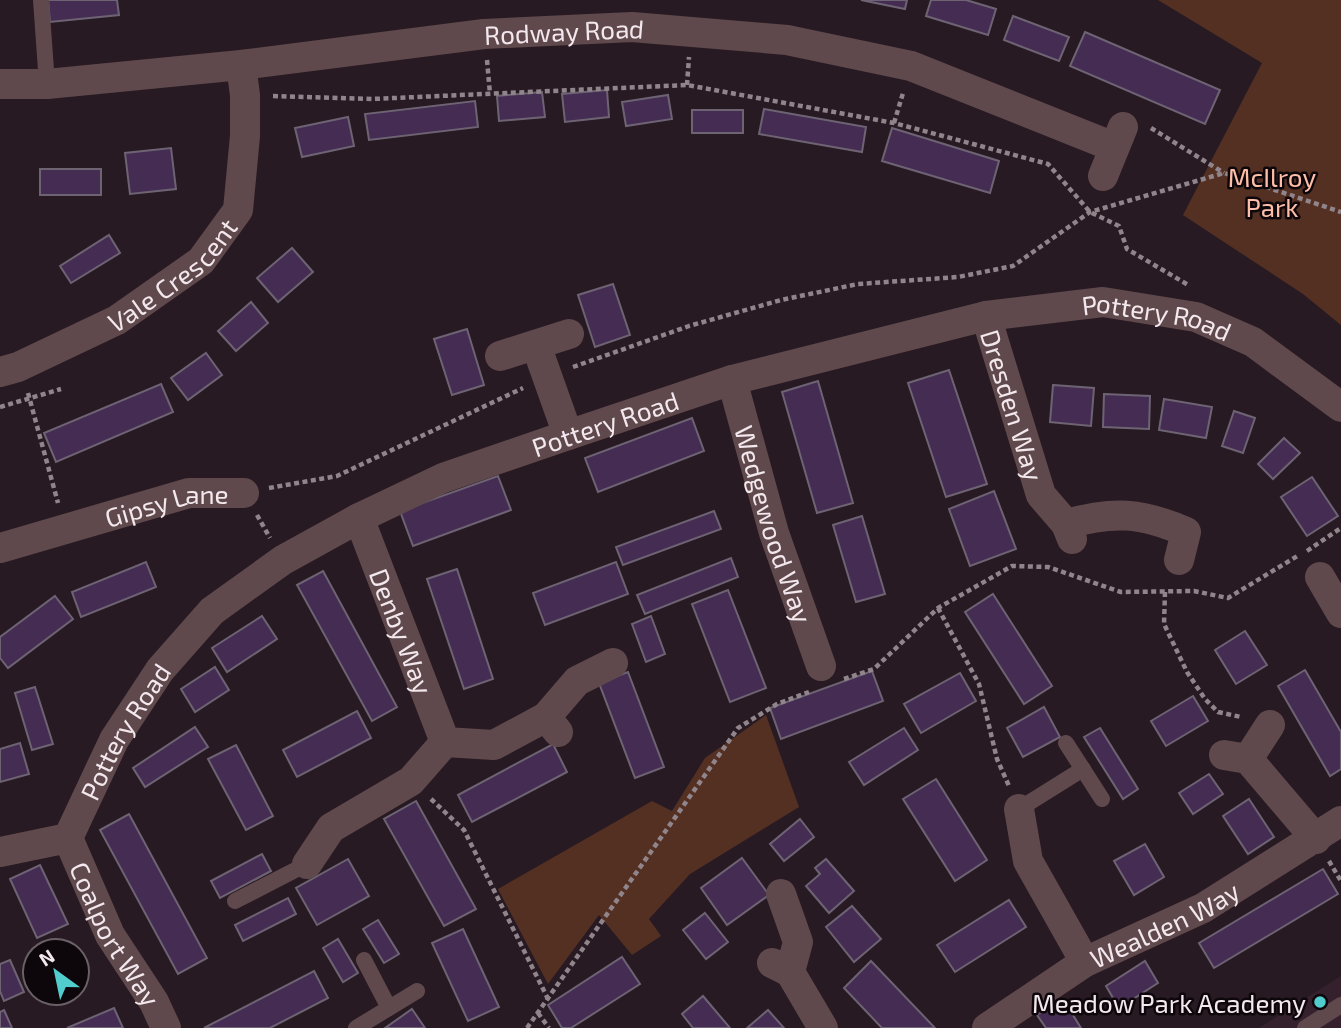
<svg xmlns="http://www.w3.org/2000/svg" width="1341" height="1028" font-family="'Exo 2',sans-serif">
<rect width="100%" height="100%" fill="#281a23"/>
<polygon fill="#35212e" points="1341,976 1341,1028 1259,1028"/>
<g fill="#543023">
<polygon points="1158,0 1341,0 1341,325 1303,294 1183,215 1262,63"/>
<polygon points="766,715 799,807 690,874 649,919 661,936 632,955 599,915 548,984 498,889 652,801 672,811 705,758"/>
</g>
<g fill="#452c53" stroke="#6d6373" stroke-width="2">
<polygon points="48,0 117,0 119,15 50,22"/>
<polygon points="861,0 907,0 905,9"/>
<polygon points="931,0 966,0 996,9 988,35 926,16"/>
<polygon points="1013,16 1069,37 1059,61 1004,40"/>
<polygon points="1085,32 1220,90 1205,124 1070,66"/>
<polygon points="607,90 609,117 565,122 562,94"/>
<polygon points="542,92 545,117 499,121 497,96"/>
<polygon points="668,95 672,119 626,126 622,102"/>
<polygon points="475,101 478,127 369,140 365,114"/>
<polygon points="764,109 866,127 862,152 759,134"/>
<rect x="692" y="110" width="51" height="23"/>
<polygon points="348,117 354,146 302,157 295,128"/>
<polygon points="892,128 999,161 990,193 882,161"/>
<polygon points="171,148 176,189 130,194 125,153"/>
<rect x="40" y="169" width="61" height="26"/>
<polygon points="109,235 120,253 71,283 60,266"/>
<polygon points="292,248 313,272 278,302 257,278"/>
<polygon points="613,284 630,335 595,347 578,295"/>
<polygon points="251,302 268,323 236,351 218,331"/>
<polygon points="467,329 484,385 452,395 434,339"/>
<polygon points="206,353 222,375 188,400 171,378"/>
<polygon points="949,370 987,484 946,497 908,383"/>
<polygon points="818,381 853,503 817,513 782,392"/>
<polygon points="161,384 173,412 56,462 44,433"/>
<polygon points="1053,385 1094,388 1091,426 1050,422"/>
<polygon points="1104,394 1150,396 1149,429 1103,427"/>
<polygon points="1164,399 1212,407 1206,438 1159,430"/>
<polygon points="1234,411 1255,418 1243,453 1222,446"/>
<polygon points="692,418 704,451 598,492 585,458"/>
<polygon points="1284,438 1300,453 1273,479 1258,464"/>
<polygon points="498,476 511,510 413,546 400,511"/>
<polygon points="1312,477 1338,516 1307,536 1281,497"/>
<polygon points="994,491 1016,549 970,566 949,509"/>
<polygon points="714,511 721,529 623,565 616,547"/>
<polygon points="862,516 885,594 856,602 833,525"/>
<polygon points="731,558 738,577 645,614 637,595"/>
<polygon points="146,562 156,587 81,617 72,592"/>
<polygon points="616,562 628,594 545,625 533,593"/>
<polygon points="457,569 493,679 464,689 427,579"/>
<polygon points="323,571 397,707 372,721 297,585"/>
<polygon points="728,590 766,688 730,702 692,604"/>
<polygon points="993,594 1052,686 1024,704 965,612"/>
<polygon points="55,596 73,619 8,668 0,658 0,637"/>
<polygon points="262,616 277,639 227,672 212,648"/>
<polygon points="651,616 665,654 646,662 632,624"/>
<polygon points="1245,631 1267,665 1236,684 1215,650"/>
<polygon points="215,667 229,690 195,712 181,689"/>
<polygon points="1305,670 1341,732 1341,769 1330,776 1278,686"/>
<polygon points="872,671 883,701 781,739 770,708"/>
<polygon points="628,672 664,767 635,778 599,683"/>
<polygon points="960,673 976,701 921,733 904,704"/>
<polygon points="35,687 53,744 32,750 15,693"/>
<polygon points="1193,696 1208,721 1166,746 1151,721"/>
<polygon points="1044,707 1060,737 1023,757 1007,728"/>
<polygon points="357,711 371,738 297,777 283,750"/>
<polygon points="195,727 208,747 145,787 133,768"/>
<polygon points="904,728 918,750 864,785 849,762"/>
<polygon points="1100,728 1138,789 1123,799 1084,737"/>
<polygon points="20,743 29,774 0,782 0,749"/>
<polygon points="553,744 567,772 472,822 458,795"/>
<polygon points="236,745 273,816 246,830 208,759"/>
<polygon points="1209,774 1223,794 1193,814 1179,793"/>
<polygon points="936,779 987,860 955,881 903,799"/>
<polygon points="1249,799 1274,837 1248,854 1223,816"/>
<polygon points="416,801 476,909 444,926 384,819"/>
<polygon points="129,814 207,958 178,974 100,830"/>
<polygon points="800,819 814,837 784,861 770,844"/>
<polygon points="1145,844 1164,877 1134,895 1114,861"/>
<polygon points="262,854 271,871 220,898 211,881"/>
<polygon points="742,858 769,895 727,925 701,888"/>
<polygon points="348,859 369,896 317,925 296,888"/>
<polygon points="826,859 854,891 829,913 806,886 820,874 815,868"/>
<polygon points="40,865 68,924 37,938 10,879"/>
<polygon points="1323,869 1338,894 1214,968 1199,943"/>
<polygon points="288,898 296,914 243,941 235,925"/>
<polygon points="1009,900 1026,927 955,972 937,945"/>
<polygon points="852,906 881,939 854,962 826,927"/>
<polygon points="705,913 728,942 706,959 683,930"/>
<polygon points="378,920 399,954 384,963 363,929"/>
<polygon points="463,929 499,1007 468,1021 432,943"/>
<polygon points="338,939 358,973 343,982 323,948"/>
<polygon points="622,957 640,984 571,1028 562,1028 548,1005"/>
<polygon points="10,960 24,992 4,1001 0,991 0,964"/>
<polygon points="871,961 935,1028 882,1028 844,988"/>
<polygon points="1145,961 1158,983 1119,1008 1106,986"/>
<polygon points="314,971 328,998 270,1028 204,1028"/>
<polygon points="703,996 730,1028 693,1028 682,1014"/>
<polygon points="1063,999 1081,1028 1046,1028 1037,1015"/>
<polygon points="114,1008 123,1028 67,1028"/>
<polygon points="412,1009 425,1028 385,1028"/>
<polygon points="4,1010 12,1028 0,1028 0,1012"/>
<polygon points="768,1010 784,1028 747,1028"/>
</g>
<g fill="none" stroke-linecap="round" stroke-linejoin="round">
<g stroke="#91858c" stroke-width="4.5" stroke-dasharray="5 3.5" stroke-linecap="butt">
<polyline points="487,60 490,94"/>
<polyline points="687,85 689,57"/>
<polyline points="273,96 372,99 687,85 894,123 1048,164 1090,212 1119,226 1127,249 1190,286"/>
<polyline points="894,123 903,93"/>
<polyline points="1151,128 1224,173"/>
<polyline points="573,367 689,326 781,300 858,284 958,277 1013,266 1090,212 1224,173 1341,212"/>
<polyline points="28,393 58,503"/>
<polyline points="0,407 61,389"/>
<polyline points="269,488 337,476 523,388"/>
<polyline points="257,515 270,538"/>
<polyline points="1307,551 1341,528"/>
<polyline points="1165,592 1164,624 1187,672 1205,699 1218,712 1241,717"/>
<polyline points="938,608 979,684 997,759 1009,786"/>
<polyline points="844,679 874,669 938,608 1012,566 1048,567 1121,592 1194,591 1228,598 1299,555"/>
<polyline points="431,799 464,830 548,999"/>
<polyline points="1329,861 1341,881"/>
<polyline points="538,1013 549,1028"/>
<polyline points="527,1028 738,728 777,704 809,692"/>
</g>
<g stroke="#60494c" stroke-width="16">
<polyline points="41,0 47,84"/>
<polyline points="1066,743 1102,799"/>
<polyline points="1019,809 1083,769"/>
<polyline points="235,901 307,864"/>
<polyline points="364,960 389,1008"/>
<polyline points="356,1028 417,991"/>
<polyline points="1305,1028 1341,1005"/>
</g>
<g stroke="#60494c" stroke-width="30">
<path id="s1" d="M0,84H47L241,65L484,34L632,27L787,40L911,66L1114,147"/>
<polyline points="1103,176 1123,127"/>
<path id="s2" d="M986,316L1041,495L1066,524L1072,539"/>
<polyline points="536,345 568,435"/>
<polyline points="500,356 569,334"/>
<path id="s3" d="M0,372L18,367L117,320L201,261L238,210L245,136V95L241,65"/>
<path id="s4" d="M732,380L774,533L821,666"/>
<path id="s5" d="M359,518L445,742L494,745L546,717"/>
<path d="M1066,524C1113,511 1141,512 1186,532L1179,560"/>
<path id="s6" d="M0,548L189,493H244"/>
<polyline points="1320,577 1341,613"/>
<polyline points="558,732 546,717 577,681 613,663"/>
<polyline points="1224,755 1248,759 1270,725"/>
<polyline points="1248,759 1316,839"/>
<polyline points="1019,809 1028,861 1085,962"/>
<path id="s7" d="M68,838L114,740L160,670L212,611L283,560L359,518L443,478L568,435L732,380L986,316L1103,302L1196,317L1253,342L1341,407"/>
<path id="s8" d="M68,838L110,935L154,1002L166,1028"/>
<polyline points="0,852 68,838"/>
<polyline points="307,864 331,828 411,781 445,742"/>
<polyline points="772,963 790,972 798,942 781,894"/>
<polyline points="790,972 823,1028"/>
<path id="s9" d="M987,1028L1085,962L1203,908L1341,821"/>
</g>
</g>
<circle fill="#52cdcd" stroke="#0d070b" stroke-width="2.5" cx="1320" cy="1002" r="7"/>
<g text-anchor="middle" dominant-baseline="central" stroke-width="5" stroke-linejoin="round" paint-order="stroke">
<g font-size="26" fill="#f2e8ee" stroke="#0d070b">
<text stroke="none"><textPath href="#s1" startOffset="567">Rodway Road</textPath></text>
<text stroke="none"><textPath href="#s3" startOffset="200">Vale Crescent</textPath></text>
<text stroke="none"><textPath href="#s7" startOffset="1278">Pottery Road</textPath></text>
<text stroke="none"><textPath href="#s2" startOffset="93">Dresden Way</textPath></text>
<text stroke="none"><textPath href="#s7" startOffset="709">Pottery Road</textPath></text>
<text stroke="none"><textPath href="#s6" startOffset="173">Gipsy Lane</textPath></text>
<text stroke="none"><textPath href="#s4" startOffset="150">Wedgewood Way</textPath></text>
<text stroke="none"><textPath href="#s5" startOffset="121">Denby Way</textPath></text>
<text stroke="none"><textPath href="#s7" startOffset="121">Pottery Road</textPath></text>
<text stroke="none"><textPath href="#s9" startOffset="206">Wealden Way</textPath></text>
<text stroke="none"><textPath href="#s8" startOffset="107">Coalport Way</textPath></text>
</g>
<g font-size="26" fill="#ffbea7" stroke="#0d070b">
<text x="1272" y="176">McIlroy<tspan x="1272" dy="30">Park</tspan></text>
</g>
<g font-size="26" fill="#f2e8ee" stroke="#0d070b" text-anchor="end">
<text x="1306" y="1002">Meadow Park Academy</text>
</g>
</g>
<g transform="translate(56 972) rotate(327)"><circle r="33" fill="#0d070b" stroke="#696166" stroke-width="2"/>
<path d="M0-5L12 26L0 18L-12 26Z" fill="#52cdcd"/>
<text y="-10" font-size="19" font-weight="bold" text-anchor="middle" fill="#f2e8ee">N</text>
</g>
</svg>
